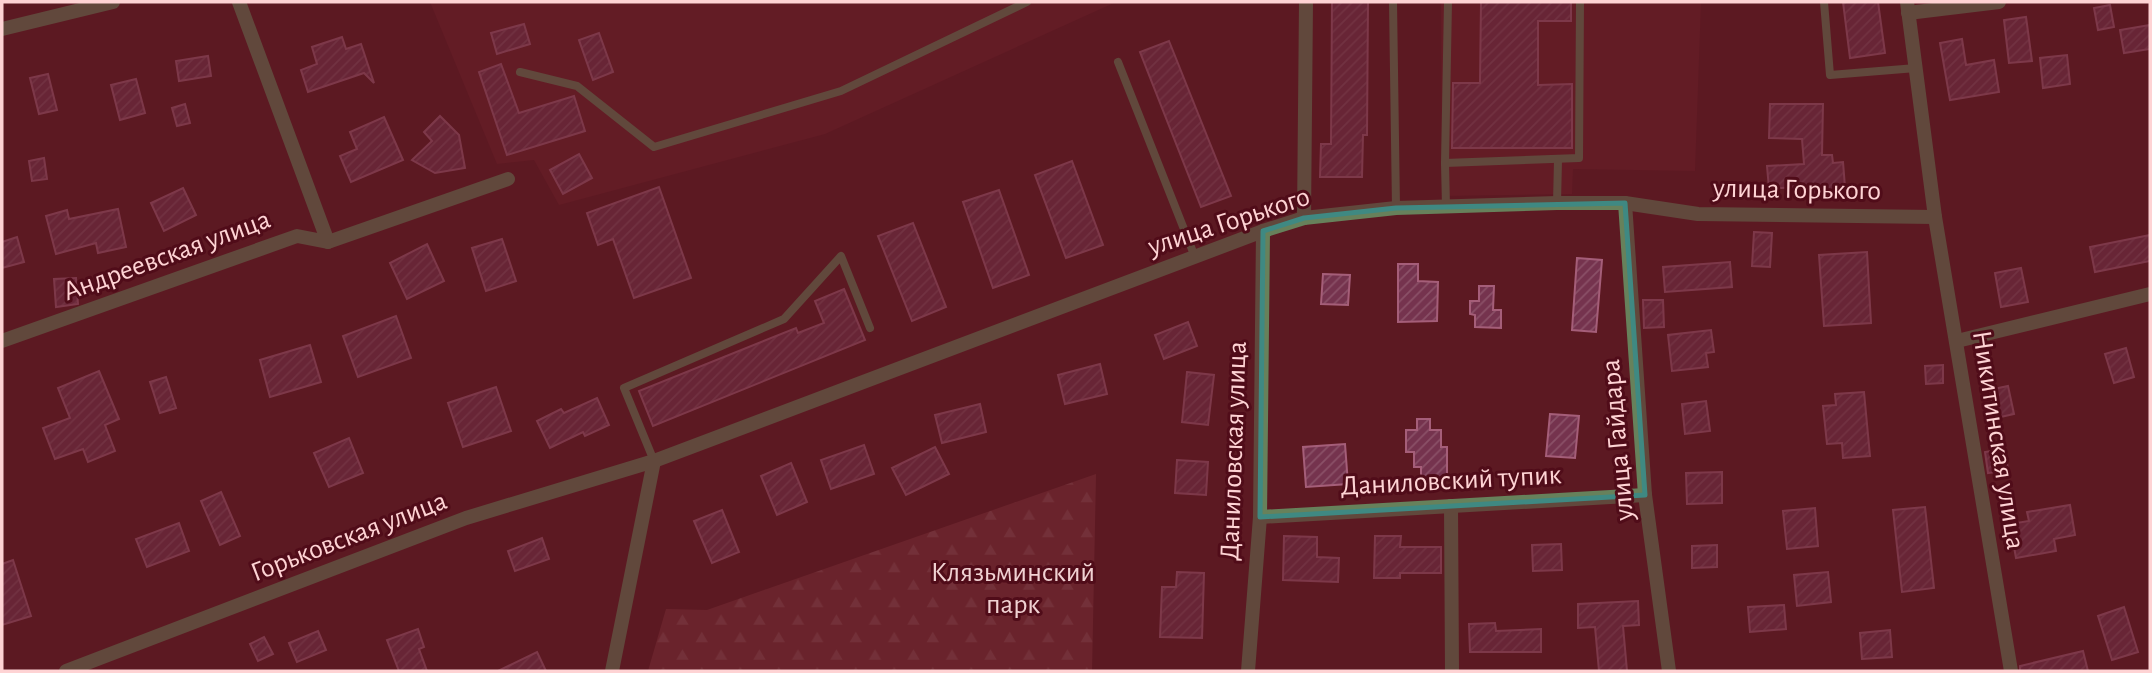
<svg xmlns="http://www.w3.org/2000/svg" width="2152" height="673" font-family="'Alegreya Sans',sans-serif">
<defs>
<pattern id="forest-firs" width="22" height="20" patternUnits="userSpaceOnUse" patternTransform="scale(1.75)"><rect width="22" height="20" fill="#7b3038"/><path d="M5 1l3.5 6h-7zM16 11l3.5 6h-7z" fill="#8f4d54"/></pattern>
<pattern id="building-hatch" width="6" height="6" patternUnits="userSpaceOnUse" patternTransform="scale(1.75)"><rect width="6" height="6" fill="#75334e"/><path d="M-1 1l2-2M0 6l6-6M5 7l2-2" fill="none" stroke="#8a5067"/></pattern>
</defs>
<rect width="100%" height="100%" fill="#5c1922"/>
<g fill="#6a1f29">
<polygon points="430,2 1116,2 825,134 559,205 534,160 497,164"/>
<polygon points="1441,2 1701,2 1695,171 1573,169 1572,194 1442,196"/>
</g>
<polygon fill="url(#forest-firs)" points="1096,474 1092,671 648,671 666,609 707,610"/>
<g fill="url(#building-hatch)" stroke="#a55e79" stroke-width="2">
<polygon points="1332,2 1368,2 1367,135 1363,135 1362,177 1320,177 1321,144 1331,144"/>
<polygon points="1481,2 1571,2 1571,21 1538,21 1538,85 1572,84 1572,148 1452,148 1453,83 1480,83"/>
<polygon points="1843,2 1878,2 1885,53 1850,58"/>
<polygon points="2110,5 2114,27 2098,30 2094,8"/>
<polygon points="2026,17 2032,61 2009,63 2004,20"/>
<polygon points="524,24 530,44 497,54 491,33"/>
<polygon points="2150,25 2150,49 2124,53 2120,30"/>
<polygon points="599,33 613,72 593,80 579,40"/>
<polygon points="342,37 346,49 361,44 374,83 364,73 308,92 301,70 317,64 312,47"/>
<polygon points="1962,39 1966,65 1994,60 1999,92 1950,100 1940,43"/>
<polygon points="1169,41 1231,196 1201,207 1140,52"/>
<polygon points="2067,55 2070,84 2043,88 2040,58"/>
<polygon points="208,56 211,76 179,81 176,61"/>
<polygon points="501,64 519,113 574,96 585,131 507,155 479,72"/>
<polygon points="48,74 57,110 39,114 30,78"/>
<polygon points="136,79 145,113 120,120 111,85"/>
<polygon points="185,104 190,123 177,126 172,108"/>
<polygon points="1770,104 1823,104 1822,155 1832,155 1833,163 1843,162 1845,187 1833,188 1834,196 1809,198 1808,186 1769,189 1767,166 1804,164 1802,139 1769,138"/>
<polygon points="440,116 459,135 465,168 435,173 412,160 432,141 424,132"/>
<polygon points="384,117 403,160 351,182 340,156 357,149 350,132"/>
<polygon points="579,154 592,178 563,194 550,170"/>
<polygon points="44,158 47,179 32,181 29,161"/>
<polygon points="1072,161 1103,245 1066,258 1035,175"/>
<polygon points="659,187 691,278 634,298 613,239 598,245 587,213"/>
<polygon points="183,188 196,215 164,231 151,203"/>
<polygon points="999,190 1029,275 993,288 963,202"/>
<polygon points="118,209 126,247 98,253 96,243 56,254 46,216 67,210 69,219"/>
<polygon points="913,223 946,307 912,321 878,236"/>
<polygon points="1754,232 1772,233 1770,267 1752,266"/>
<polygon points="2150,235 2150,261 2095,272 2090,247"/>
<polygon points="17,237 24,262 2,268 2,242"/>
<polygon points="502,239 516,281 486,291 472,248"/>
<polygon points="427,244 444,281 407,299 390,263"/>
<polygon points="1867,252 1871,323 1824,326 1819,255"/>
<polygon points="1577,258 1602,260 1596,332 1572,330"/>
<polygon points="1730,262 1732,287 1665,292 1663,267"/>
<polygon points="1398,264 1418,264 1418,281 1438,282 1437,321 1398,322"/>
<polygon points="2021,268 2028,302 2001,307 1995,273"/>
<polygon points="1323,274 1350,275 1348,305 1321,304"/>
<polygon points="76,278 78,304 56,307 54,279"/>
<polygon points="1479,286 1494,286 1493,310 1501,310 1501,328 1475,327 1475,315 1470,314 1470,301 1479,301"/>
<polygon points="844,289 865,340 653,426 639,391 796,328 798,333 824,323 815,301"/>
<polygon points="1643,300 1663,300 1664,327 1644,328"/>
<polygon points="396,316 411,358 358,377 343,336"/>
<polygon points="1188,322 1197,346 1164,359 1155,335"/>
<polygon points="1711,330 1714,352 1706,353 1708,367 1672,371 1668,335"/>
<polygon points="310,345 321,382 270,397 260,360"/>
<polygon points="2126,348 2134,377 2114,383 2105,354"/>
<polygon points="1100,364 1107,394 1065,404 1058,375"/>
<polygon points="1943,365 1943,383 1926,384 1925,366"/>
<polygon points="99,371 119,419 105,425 115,451 88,462 83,449 55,459 43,428 70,418 58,388"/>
<polygon points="1187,372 1214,375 1208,425 1182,422"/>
<polygon points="166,377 176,408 160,413 150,382"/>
<polygon points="2008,386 2014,414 1996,418 1989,390"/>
<polygon points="496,387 511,431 463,447 448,403"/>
<polygon points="1864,392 1870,456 1843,458 1842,443 1827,444 1823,406 1836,405 1835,394"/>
<polygon points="597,398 609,425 585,436 583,432 550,448 537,421 561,409 564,413"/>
<polygon points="1706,401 1710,431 1685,434 1682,404"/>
<polygon points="980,404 986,432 942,443 935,415"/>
<polygon points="1550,414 1579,416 1575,458 1546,456"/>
<polygon points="1417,419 1430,419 1430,430 1441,430 1441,447 1447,447 1447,478 1421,478 1421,467 1414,467 1414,452 1406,452 1406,430 1417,430"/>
<polygon points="349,438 363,473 329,487 314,453"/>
<polygon points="1345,444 1348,484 1306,487 1303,447"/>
<polygon points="864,445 874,474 831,489 821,460"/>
<polygon points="935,447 949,474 906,495 892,468"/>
<polygon points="2005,449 2008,470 1988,473 1985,452"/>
<polygon points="1177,460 1208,462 1206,495 1175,493"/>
<polygon points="791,463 807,502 777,515 761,476"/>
<polygon points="1722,472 1722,503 1687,504 1686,473"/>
<polygon points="221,492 240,536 220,545 201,501"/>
<polygon points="2070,505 2075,535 2054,539 2056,551 2016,558 2010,524 2029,521 2027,512"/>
<polygon points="1925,507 1934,588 1902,592 1893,510"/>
<polygon points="1815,508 1818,546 1787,549 1783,511"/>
<polygon points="722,510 739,552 712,563 694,521"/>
<polygon points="179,523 189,551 147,567 136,539"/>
<polygon points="1284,536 1317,537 1317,557 1339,558 1338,582 1283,580"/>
<polygon points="1375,536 1401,536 1400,547 1441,547 1441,573 1400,573 1400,578 1374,578"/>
<polygon points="542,538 549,559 515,571 508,551"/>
<polygon points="1561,544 1562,570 1533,571 1532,545"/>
<polygon points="1717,545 1717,567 1692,568 1692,546"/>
<polygon points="13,560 31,616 2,625 2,564"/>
<polygon points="1177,572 1204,573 1202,638 1160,637 1162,587 1176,587"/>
<polygon points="1828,572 1831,602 1797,606 1794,575"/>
<polygon points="1638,601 1639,625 1623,626 1627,671 1599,671 1595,627 1578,628 1578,604"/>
<polygon points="1784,605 1786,629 1750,632 1748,607"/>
<polygon points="2124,607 2138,652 2112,660 2098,616"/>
<polygon points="1495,623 1496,631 1541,629 1541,652 1470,652 1469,624"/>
<polygon points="418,629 424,647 419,649 427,671 399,671 387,640"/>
<polygon points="1890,630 1892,657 1862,659 1860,633"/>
<polygon points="318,631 326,650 297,662 289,643"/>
<polygon points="264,637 273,654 258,661 250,644"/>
<polygon points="2083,651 2088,671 2020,671 2020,666"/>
<polygon points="537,652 546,671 498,671"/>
</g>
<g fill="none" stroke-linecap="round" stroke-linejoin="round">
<g stroke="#67815b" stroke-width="8">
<polyline points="1393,2 1396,208"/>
<polyline points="1448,2 1445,163 1579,158 1580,2"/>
<polyline points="1824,2 1830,75 1916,68"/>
<polyline points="1118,62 1195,257"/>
<polyline points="520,72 577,86 654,147 841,91 1027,2"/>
<polyline points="1445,163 1446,207"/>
<polyline points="1557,203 1558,160"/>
<polyline points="654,461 624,388 784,319 841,256 870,328"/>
</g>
<g stroke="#67815b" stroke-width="14">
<polyline points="239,2 328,242"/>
<polyline points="1908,13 1999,2"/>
<polyline points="2,29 113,2"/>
<polyline points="1625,203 1645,495 1669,671"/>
<polyline points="1304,218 1306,2"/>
<polyline points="2,341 297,236 328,242 508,179"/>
<polyline points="1957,341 2150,294"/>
<polyline points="1451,506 1452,671"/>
<polyline points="1260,517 1645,495"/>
<polyline points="66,671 466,518 654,461"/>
<polyline points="1248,671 1260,517 1263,231"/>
</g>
<g stroke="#67815b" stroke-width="14">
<polyline points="1907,2 1935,217 2011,671"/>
<polyline points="612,671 654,461 1263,231 1304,218 1396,208 1557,203 1625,203 1698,214 1935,217"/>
</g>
</g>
<path d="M0 0H2152V673H0ZM1625,203L1645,495L1260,517L1263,231L1304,218L1396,208Z" fill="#5c1922" fill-opacity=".55" fill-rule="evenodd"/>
<path fill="none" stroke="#3f8982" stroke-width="5" stroke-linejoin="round" d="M1625,203L1645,495L1260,517L1263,231L1304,218L1396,208Z"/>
<g text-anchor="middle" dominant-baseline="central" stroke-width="6" stroke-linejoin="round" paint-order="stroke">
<g font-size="28" fill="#fed3d4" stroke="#500c19">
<text transform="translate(1797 190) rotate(1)">улица Горького</text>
<text transform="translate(1229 222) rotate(-18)">улица Горького</text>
<text transform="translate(167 256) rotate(-20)">Андреевская улица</text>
<text transform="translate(1618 440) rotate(-95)">улица Гайдара</text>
<text transform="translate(1998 440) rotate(81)">Никитинская улица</text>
<text transform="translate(1234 451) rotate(-88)">Даниловская улица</text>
<text transform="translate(1451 481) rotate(-3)">Даниловский тупик</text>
<text transform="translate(349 537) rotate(-21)">Горьковская улица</text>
</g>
<g font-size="28" fill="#f0d1d2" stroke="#500c19">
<text x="1013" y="573">Клязьминский<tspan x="1013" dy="32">парк</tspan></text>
</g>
</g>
<rect width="2152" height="673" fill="none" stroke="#fed3d4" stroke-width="7"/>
</svg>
